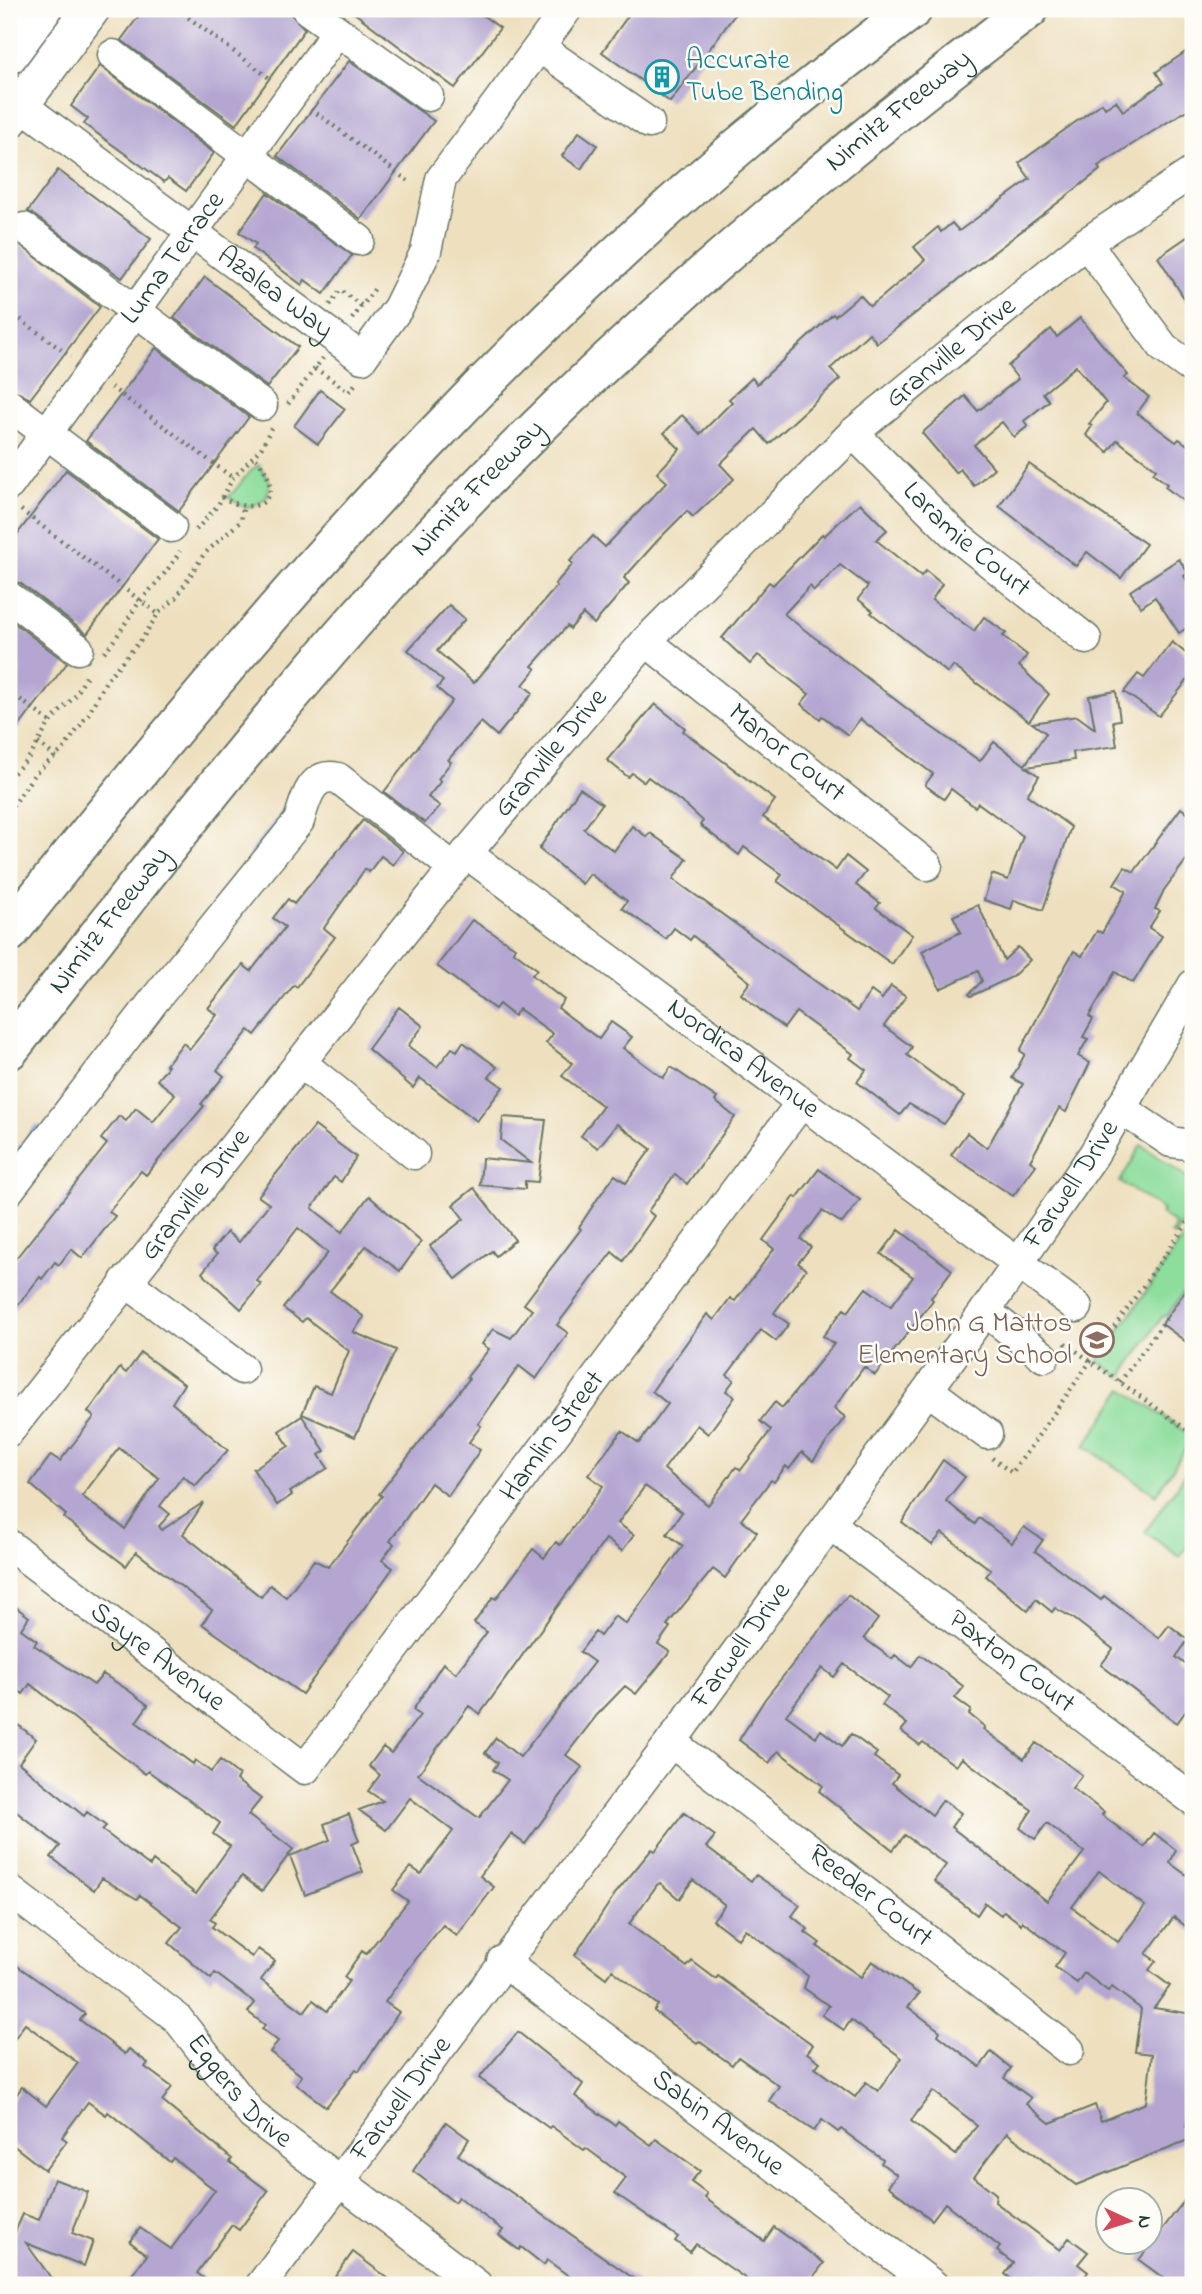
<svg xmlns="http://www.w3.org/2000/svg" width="1202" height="2294" font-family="'Indie Flower',sans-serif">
<rect width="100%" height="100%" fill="#fdfcf7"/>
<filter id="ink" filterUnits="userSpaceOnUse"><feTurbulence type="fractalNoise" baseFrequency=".0143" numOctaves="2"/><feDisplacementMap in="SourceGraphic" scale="14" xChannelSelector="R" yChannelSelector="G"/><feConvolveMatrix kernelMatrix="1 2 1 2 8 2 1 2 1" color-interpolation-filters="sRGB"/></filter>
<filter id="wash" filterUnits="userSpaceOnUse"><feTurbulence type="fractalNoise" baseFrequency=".00686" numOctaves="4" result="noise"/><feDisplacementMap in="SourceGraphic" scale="28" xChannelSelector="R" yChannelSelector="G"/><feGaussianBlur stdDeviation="1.57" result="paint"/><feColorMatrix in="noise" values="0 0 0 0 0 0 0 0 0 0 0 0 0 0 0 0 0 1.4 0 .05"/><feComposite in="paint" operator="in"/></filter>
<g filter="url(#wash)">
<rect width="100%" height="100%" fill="#eee0bf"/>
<g fill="#8ddd9c" stroke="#568d68" stroke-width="2">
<path d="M259,465L270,482L267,497L253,506L244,507L228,497C241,487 243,474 259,465Z"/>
<polygon points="1141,1145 1193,1181 1193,1209 1174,1236 1171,1233 1176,1225 1161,1214 1163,1210 1120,1182"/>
<polygon points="1193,1224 1193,1284 1188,1285 1167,1316 1163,1316 1121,1377 1098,1361"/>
<polygon points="1123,1389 1193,1437 1156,1495 1085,1446"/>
<polygon points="1189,1469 1193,1472 1193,1538 1180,1557 1145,1532"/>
</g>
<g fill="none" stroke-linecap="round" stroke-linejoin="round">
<g stroke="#6e9cd6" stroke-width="7">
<polyline points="254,853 290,807"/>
<polyline points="9,1165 37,1129"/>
</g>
</g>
<g id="blocks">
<g fill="#b4a6d1" fill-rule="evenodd">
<polygon points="144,9 286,9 305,29 236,125 121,40"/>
<polygon points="349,9 474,9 500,28 455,88"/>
<polygon points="633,9 739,9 670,102 602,52"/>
<polygon points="1193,47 1193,106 1098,166 1100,170 877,343 869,333 830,369 840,379 769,444 756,429 720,464 734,479 693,517 687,511 659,539 624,578 629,583 594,624 583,614 570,629 567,626 532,666 536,669 523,685 533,693 497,736 481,722 448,760 451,762 438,779 441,781 428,797 440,806 425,823 384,792 452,701 437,688 443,681 408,650 449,605 465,619 437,651 474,683 557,586 555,584 573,564 570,561 593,536 605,547 667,482 657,473 680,449 664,433 682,415 700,434 732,402 729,399 752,378 757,384 833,314 835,316 860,295 870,306 881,298 925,260 914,247 938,227 941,232 952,223 959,231 1030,179 1019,163 1102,103 1105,108 1116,101 1123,111 1163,83 1156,72"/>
<polygon points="349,61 434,121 361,219 277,156"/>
<polygon points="100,66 214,153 186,191 168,178 164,182 84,124 88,119 71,106"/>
<polygon points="579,132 597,145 581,169 562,156"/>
<polygon points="58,170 151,239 122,278 28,211"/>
<polygon points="267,193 352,255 324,294 305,280 302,285 253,249 256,244 239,232"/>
<polygon points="1193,233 1193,312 1158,257"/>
<polygon points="9,236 100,307 30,399 9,388"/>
<polygon points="205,277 298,347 267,387 174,318"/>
<polygon points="1080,318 1128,375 1124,378 1149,397 1137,413 1176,442 1179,439 1193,449 1193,508 1165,487 1167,484 1153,473 1156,469 1117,440 1108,452 1086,435 1092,426 1089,424 1106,403 1076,366 1043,393 1049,401 1024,421 1028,426 1014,437 1002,422 974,445 994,468 974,486 960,469 956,473 922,433 965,396 978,411 1018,379 1008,366 1051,329 1057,337"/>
<polygon points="156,348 249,417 179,511 86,441"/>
<polygon points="320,390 345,409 318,444 294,426"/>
<polygon points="1029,464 1146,544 1121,578 1087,552 1076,566 999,506"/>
<polygon points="66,470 158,539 87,634 20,583 9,580 9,545"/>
<polygon points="860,503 887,530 876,540 921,576 926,571 942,584 932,600 974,631 984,617 1006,633 1003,636 1027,655 1019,666 1049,694 1029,721 953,666 948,673 871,613 873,611 858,599 868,586 840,565 814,591 810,586 784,614 923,721 980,761 994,742 1025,765 1046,733 1032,723 1077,716 1095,729 1089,696 1116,691 1120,720 1113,721 1117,746 1073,752 1074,760 1026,767 1039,776 1027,795 1071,827 1043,910 1014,900 1011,909 984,900 992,874 1008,880 1023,836 978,803 975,807 951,789 944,799 925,785 933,774 860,719 848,735 822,716 820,719 801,704 809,694 758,655 750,664 722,638 769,582 773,585 822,534 824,536"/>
<polygon points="1179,559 1188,573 1184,576 1193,590 1193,624 1179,633 1155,597 1141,607 1130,591"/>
<polygon points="9,619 67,663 9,740"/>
<polygon points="1172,642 1193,659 1193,673 1159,716 1124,692 1138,674 1144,678"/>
<polygon points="655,704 685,728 683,731 775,800 763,817 836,870 846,856 866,872 856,885 880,903 876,908 912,935 892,964 777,881 782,875 744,847 739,855 700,825 703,821 689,808 648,777 644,782 632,773 628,777 607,760"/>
<polygon points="580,788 602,804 584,829 614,851 632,826 647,837 650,833 687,859 673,879 857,1011 871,991 882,999 891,986 906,996 884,1026 912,1047 907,1055 964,1097 944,1124 909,1104 900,1115 857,1082 866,1070 850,1058 853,1054 796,1012 784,1028 764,1013 741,994 750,982 693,936 690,940 674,928 666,939 622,908 627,901 590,874 582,884 539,849"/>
<polygon points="1181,808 1193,818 1193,851 1164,890 1155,909 1160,911 1149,928 1162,936 1133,983 1115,972 1089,1016 1093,1019 1083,1037 1088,1039 1078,1056 1090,1063 1066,1112 1059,1108 1030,1161 1036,1165 1013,1196 951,1155 967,1133 987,1148 1023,1084 1012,1078 1025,1054 1020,1051 1055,984 1074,951 1082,956 1097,931 1102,933 1126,891 1114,884 1125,867 1134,872"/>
<polygon points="363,820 403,851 393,865 381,856 369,872 365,869 324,928 335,937 297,987 294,985 255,1035 249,1030 217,1070 224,1076 201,1104 204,1106 146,1175 141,1171 109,1212 115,1216 82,1258 71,1249 59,1265 55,1262 42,1279 40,1277 9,1316 9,1267 107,1144 101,1139 119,1116 126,1121 136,1108 153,1122 175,1094 157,1080 168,1066 166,1065 183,1043 190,1049 217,1015 208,1008 243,965 251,971 285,927 273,918 288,899 294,904"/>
<polygon points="978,905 1004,960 1018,947 1030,960 1012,977 971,996 969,994 982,981 978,971 940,989 922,951 961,932 953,916"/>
<path d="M472,920L515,947L513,951L537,969L532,975L564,1000L558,1008L599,1039L611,1022L632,1037L623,1048L663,1078L671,1067L717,1098L715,1101L735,1117L687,1184L675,1174L648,1211L654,1216L623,1261L612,1252L587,1285L557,1325L568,1333L536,1379L519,1366L478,1424L481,1426L469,1442L480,1450L448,1496L431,1483L390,1541L394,1544L382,1560L393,1568L302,1694L202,1624L212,1610L136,1552L126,1566L64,1518L66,1515L30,1484L51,1455L60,1461L94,1417L88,1412L120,1368L126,1373L141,1353L184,1384L172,1403L228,1450L195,1486L183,1476L160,1506L170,1514L159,1526L162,1530L204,1502L183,1534L261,1597L270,1585L286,1597L314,1560L328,1567L382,1496L379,1494L469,1379L467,1377L489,1349L482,1344L493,1329L511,1338L532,1310L524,1304L581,1229L579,1227L596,1201L615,1175L626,1183L651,1149L617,1124L598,1148L581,1136L603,1106L562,1076L572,1063L546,1043L553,1034L519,1009L514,1016L499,1004L495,1009L437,966ZM119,1448L159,1478L125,1529L82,1496Z"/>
<polygon points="399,1007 423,1026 408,1046 437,1067 452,1048 457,1051 463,1042 497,1067 489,1077 503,1087 477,1121 420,1078 413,1088 368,1049"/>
<polygon points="503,1117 546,1120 538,1182 525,1181 525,1189 480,1185 482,1158 531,1163 501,1140"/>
<polygon points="315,1126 356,1157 341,1182 334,1177 312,1208 342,1232 369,1196 421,1242 400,1271 366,1246 330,1291 364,1317 353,1332 396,1350 355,1437 302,1414 314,1386 331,1393 349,1351 306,1318 302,1322 283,1308 328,1253 298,1228 257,1281 261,1284 241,1309 202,1273 217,1254 212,1250 227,1232 239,1242 269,1204 258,1196"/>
<path d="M819,1169L860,1200L842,1223L822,1211L801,1239L811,1247L798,1263L806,1269L774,1313L789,1324L776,1341L761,1330L727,1375L734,1380L726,1391L735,1397L708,1434L697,1425L664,1469L708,1505L736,1467L741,1470L771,1430L760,1421L775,1402L782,1408L834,1344L823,1336L844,1309L848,1312L866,1288L891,1306L913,1277L881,1254L899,1230L952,1270L931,1298L933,1300L875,1375L864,1367L834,1408L845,1417L813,1461L802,1452L789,1469L786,1466L774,1482L771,1480L741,1520L757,1532L739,1558L725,1578L713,1569L667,1625L670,1627L658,1644L670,1652L636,1694L625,1686L597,1715L566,1755L582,1767L525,1844L511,1834L480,1876L494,1887L457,1936L443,1925L416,1959L385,2002L399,2012L359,2071L356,2069L326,2107L296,2084L302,2076L270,2052L278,2041L262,2029L265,2025L248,2012L255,2003L215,1973L211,1979L169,1943L182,1927L140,1895L137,1899L102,1878L94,1890L51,1857L60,1846L9,1806V1718L36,1739L19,1763L84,1816L87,1812L106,1826L102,1830L150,1866L153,1861L196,1894L230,1846L213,1834L220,1823L193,1803L148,1771L145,1774L30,1684L23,1694L9,1683V1602L29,1617L21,1629L37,1641L34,1645L94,1685L103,1674L128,1690L148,1705L136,1722L193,1764L195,1760L211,1772L220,1760L239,1775L236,1780L261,1799L248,1815L293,1849L262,1891L242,1876L210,1919L215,1923L212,1927L252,1957L258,1949L275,1961L261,1980L304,2012L313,2000L327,2011L349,1981L344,1977L362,1951L366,1954L408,1901L393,1890L411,1867L421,1874L453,1831L410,1798L386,1830L359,1810L383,1801L368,1791L380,1775L369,1766L383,1747L391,1753L420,1715L413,1710L443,1663L456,1673L487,1632L474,1623L493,1597L496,1599L533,1549L544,1558L556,1542L560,1545L603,1486L588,1475L622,1431L639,1443L668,1404L652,1391L707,1314L714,1320L730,1298L735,1301L774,1249L763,1240L795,1196L797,1198ZM645,1486L682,1512L667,1534L683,1546L626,1624L615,1616L600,1636L595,1632L580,1652L594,1662L520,1757L496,1738L485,1753L498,1763L493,1770L508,1780L479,1818L418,1774L469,1706L480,1714L606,1539L622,1551L634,1535L618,1523Z"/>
<polygon points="474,1188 515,1240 496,1256 492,1251 456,1279 430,1246 464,1219 453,1205"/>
<polygon points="1193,1280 1193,1347 1162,1324"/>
<polygon points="302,1416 325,1451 319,1455 328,1468 290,1492 292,1495 277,1505 253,1469 289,1446 279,1431"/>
<polygon points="943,1460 965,1477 946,1501 975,1524 979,1518 1012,1543 1024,1527 1043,1540 1035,1551 1101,1600 1104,1596 1159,1638 1169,1625 1188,1640 1176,1657 1193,1670 1193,1701 1177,1723 1101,1665 1113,1649 1073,1618 1055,1608 1052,1612 1036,1599 1028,1611 986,1576 991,1570 942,1533 932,1545 902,1522"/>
<path d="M848,1595L878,1619L864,1638L892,1659L895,1655L911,1667L920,1655L945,1672L964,1687L955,1698L971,1710L969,1714L985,1727L983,1729L1024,1759L1036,1743L1062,1760L1082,1775L1072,1788L1104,1812L1102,1815L1144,1847L1154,1833L1176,1850L1170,1863L1193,1880V1932L1174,1917L1146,1954L1156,1961L1149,1970L1170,1986L1154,2008L1193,2014V2076L1186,2127L1193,2132V2138L1076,2185L1007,2133L974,2177L996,2194L995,2202L1060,2250L1069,2238L1088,2252L1078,2264L1088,2272L1079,2285H1019L1005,2274L1013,2263L997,2251L1000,2247L945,2203L932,2220L888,2186L897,2175L881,2163L883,2160L841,2129L838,2132L822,2120L814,2131L769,2101L779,2086L738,2057L732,2065L699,2041L697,2043L654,2011L658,2005L612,1970L606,1978L575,1955L615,1894L652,1849L655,1851L684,1813L715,1836L706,1847L751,1881L756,1875L800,1905L792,1916L808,1929L805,1932L820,1943L817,1946L861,1977L872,1961L919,1994L908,2007L940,2031L938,2035L980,2067L991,2052L1011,2068L1004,2078L1031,2098L1026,2104L1050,2123L1095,2105L1101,2121L1146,2103L1152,2054L1135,2052L1141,2009L1112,1987L1108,1991L1084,1973L1077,1983L1055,1967L1065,1953L1022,1921L1021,1924L1004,1911L1001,1915L985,1903L977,1915L934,1881L946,1865L905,1835L893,1850L819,1791L823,1786L778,1751L769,1763L739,1740L765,1699ZM844,1664L888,1697L882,1705L907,1724L901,1731L920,1745L923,1742L956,1766L962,1758L1032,1810L1020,1828L1035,1839L1047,1823L1084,1852L1047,1901L951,1827L961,1813L943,1800L932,1815L892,1783L898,1775L874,1757L877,1753L851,1734L842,1746L821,1730L816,1737L786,1715L822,1668L834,1677ZM1099,1871L1145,1906L1118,1942L1072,1907ZM693,1880L725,1905L713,1920L738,1939L745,1929L808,1976L804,1988L829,2006L822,2015L844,2030L851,2020L902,2058L878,2091L866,2082L855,2097L815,2068L820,2062L807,2053L813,2045L718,1976L716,1979L692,1961L687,1967L629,1924L657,1885L660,1883L679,1899ZM933,2091L977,2125L956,2155L911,2121Z"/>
<polygon points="349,1814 359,1841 352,1844 363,1872 305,1895 290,1856 330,1840 324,1824"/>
<polygon points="9,1960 85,2014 80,2020 125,2054 129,2049 148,2063 145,2067 172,2087 162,2101 232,2159 230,2162 268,2191 239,2230 232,2225 197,2273 213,2285 124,2285 147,2255 130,2242 140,2228 171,2249 215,2190 173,2158 170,2162 108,2112 106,2115 88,2102 62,2137 67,2141 45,2170 9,2142 9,2105 22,2087 46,2106 78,2063 25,2024 9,2046"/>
<polygon points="518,2032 583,2084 575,2096 615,2125 618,2121 651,2145 656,2139 700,2171 691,2182 707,2194 705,2198 764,2241 774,2227 824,2263 807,2285 755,2285 696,2244 690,2252 675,2241 678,2237 615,2193 626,2178 586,2148 584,2150 551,2126 549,2128 479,2078"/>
<polygon points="446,2122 469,2139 458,2155 643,2285 581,2285 547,2260 544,2265 521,2247 519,2250 499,2235 503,2230 458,2197 454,2202 413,2171"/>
<polygon points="54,2179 88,2192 72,2233 93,2241 84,2266 26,2243 56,2285 9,2285 9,2246 23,2214 39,2220"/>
<polygon points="1193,2189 1193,2273 1184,2285 1173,2285 1139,2260"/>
<polygon points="353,2252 397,2285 329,2285"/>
</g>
</g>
</g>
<g filter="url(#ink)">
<use href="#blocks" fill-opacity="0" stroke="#677665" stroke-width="2"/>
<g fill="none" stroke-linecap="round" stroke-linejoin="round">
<g stroke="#677665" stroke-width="33">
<g id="minor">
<polyline points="307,9 428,96"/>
<polyline points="539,47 649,123"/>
<polyline points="113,55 359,240"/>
<path id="s1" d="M9,96L362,358L398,308L426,251L441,179L567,9"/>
<polyline points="24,228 262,405"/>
<polyline points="1086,243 1164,348 1193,369"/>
<polyline points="9,405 171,527"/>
<path id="s2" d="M853,433L954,534L1086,639"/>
<path id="s3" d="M9,485L337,32"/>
<polyline points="9,597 78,649"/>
<path id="s4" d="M646,641L927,865"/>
<path id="s5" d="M466,853L1077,1307"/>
<polyline points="300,1062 414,1154"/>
<polyline points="1120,1108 1171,1142 1193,1145"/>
<path d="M9,1190L156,998L299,821C305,800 311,772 338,778L454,868"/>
<polyline points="125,1281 242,1369"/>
<polyline points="985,1311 1044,1357"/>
<polyline points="928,1390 987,1434"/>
<path id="s6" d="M9,1431L454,868L646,641L853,433L1086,243L1193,172"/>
<path id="s7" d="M830,1524L1193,1800"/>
<path id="s8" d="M9,1545L305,1769L801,1103"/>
<path id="s9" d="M671,1742L1069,2050"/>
<path id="s10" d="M9,1890L177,2018L252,2115L477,2285"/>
<path id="s11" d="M502,1961L933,2285"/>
<path id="s12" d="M261,2285L671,1742L985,1311L1094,1154L1193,985"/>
</g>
</g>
<g stroke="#677665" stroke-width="40">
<g id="major">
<polyline points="9,55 43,9"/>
<polyline points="9,120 91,9"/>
</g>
</g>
<g stroke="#677665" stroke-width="42">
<g id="highway">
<path d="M9,933C276,595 562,265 913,9"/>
<path id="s13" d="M9,1050C140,882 269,712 414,555C600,352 811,176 1029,9"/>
</g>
</g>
<g stroke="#677665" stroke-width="4.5" stroke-dasharray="2 5" stroke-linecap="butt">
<polyline points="177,9 272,80"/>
<polyline points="311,109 408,181"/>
<polyline points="330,305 340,290 362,306"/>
<polyline points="9,311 71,357"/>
<polyline points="352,319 376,287"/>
<polyline points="315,368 349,392 357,382"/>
<polyline points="111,387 233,478"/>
<polyline points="288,404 323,358"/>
<path d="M222,497C263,522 288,491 254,457"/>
<polyline points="21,510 158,614"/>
<polyline points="196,530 218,505 233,478 262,447 271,428"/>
<path d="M104,652C121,635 128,615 143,598C157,582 169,570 180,551"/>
<polyline points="9,691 50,722"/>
<polyline points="38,743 56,757"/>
<polyline points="9,778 31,755 50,722 76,695 88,673"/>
<polyline points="9,812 35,773 63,750 89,713 107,679 142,639 158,614 176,598 204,554 241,521 243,508"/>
<polyline points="1065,1343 1193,1434"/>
<polyline points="1120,1382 1166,1319"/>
<polyline points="992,1458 1012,1473 1193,1215"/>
</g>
<use href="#minor" stroke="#fff" stroke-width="30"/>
<use href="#major" stroke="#fff" stroke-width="37"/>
<use href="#highway" stroke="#fff" stroke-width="38"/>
</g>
</g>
<defs>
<g id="building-ring" transform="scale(1.75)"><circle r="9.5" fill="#fdfcf7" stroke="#0f9aa8" stroke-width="1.5"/><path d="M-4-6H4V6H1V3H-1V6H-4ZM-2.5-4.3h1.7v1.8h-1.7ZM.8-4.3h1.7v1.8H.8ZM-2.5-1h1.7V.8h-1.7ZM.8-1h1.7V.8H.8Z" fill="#0f9aa8"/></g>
<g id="school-ring" transform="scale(1.75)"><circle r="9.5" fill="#fdfcf7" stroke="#8d6e63" stroke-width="1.5"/><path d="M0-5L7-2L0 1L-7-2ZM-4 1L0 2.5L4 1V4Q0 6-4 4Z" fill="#8d6e63"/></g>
</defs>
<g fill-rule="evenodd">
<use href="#building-ring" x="662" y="77"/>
<use href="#school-ring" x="1097" y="1340"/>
</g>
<g text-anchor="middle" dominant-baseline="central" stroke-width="5" stroke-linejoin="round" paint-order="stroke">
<g font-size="28" fill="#0d838f" stroke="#fdfcf7" text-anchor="start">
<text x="686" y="61">Accurate<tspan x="686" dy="32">Tube Bending</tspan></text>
</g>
<g font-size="28" fill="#1f3d34" stroke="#fdfcf7">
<text stroke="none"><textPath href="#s13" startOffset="1298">Nimitz Freeway</textPath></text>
<text stroke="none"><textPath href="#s3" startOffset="280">Luma Terrace</textPath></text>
<text stroke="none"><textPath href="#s1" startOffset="331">Azalea Way</textPath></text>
<text stroke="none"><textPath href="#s6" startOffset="1435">Granville Drive</textPath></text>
<text stroke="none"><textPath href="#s13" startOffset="732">Nimitz Freeway</textPath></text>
<text stroke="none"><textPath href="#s2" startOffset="156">Laramie Court</textPath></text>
<text stroke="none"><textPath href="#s6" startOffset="868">Granville Drive</textPath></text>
<text stroke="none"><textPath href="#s4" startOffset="180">Manor Court</textPath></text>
<text stroke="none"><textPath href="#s13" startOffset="164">Nimitz Freeway</textPath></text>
<text stroke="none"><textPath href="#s5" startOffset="345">Nordica Avenue</textPath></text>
<text stroke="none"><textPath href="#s12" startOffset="1367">Farwell Drive</textPath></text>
<text stroke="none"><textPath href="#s6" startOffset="301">Granville Drive</textPath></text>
<text stroke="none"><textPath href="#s8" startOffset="786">Hamlin Street</textPath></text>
<text stroke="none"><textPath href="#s12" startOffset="800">Farwell Drive</textPath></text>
<text stroke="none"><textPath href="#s8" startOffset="186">Sayre Avenue</textPath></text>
<text stroke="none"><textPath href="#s7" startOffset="228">Paxton Court</textPath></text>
<text stroke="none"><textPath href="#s9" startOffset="252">Reeder Court</textPath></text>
<text stroke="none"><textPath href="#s10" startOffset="308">Eggers Drive</textPath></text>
<text stroke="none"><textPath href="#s12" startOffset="233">Farwell Drive</textPath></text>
<text stroke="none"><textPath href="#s11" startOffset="270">Sabin Avenue</textPath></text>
</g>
<g font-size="28" fill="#785e54" stroke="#fdfcf7" text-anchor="end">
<text x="1072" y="1324">John G Mattos<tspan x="1072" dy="32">Elementary School</tspan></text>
</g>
</g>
<rect width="1202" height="2294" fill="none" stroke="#fdfcf7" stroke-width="35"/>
<g transform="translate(1129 2221) rotate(94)"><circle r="33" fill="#fdfcf7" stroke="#a4b0a9" stroke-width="2"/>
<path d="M0-5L12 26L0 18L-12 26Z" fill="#d1495b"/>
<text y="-10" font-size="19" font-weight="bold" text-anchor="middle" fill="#1f3d34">N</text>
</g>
</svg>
